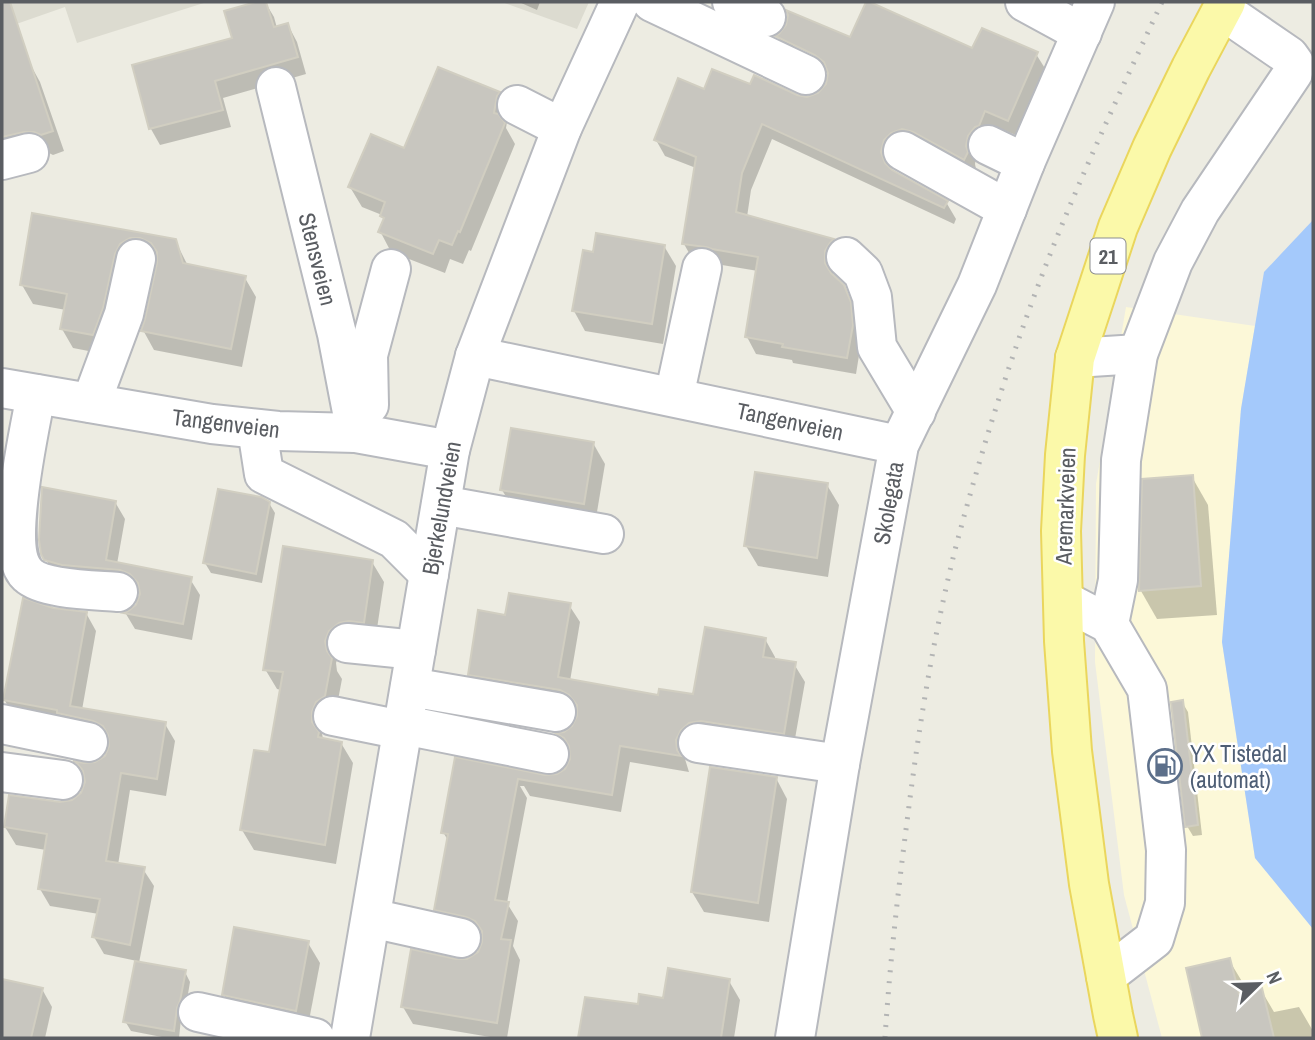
<svg xmlns="http://www.w3.org/2000/svg" width="1315" height="1040" font-family="'Archivo Narrow',sans-serif">
<rect width="100%" height="100%" fill="#edece2"/>
<polygon fill="#fcf8d8" points="1126,307 1255,326 1241,409 1222,642 1255,858 1313,929 1313,1038 1162,1038 1124,895 1095,662 1096,484"/>
<g fill="#dcdbd0">
<polygon points="2,2 207,2 77,43 65,7 2,29"/>
<polygon points="502,2 589,2 577,29"/>
</g>
<polygon fill="#a4c9fb" points="1313,220 1313,929 1255,858 1222,642 1241,409 1264,272"/>
<g fill="#0003" fill-rule="evenodd">
<polygon points="262,2 265,2 274,17 277,28 288,25 297,42 306,74 223,98 231,127 160,145 151,129 135,66 234,39 226,13"/>
<polygon points="519,2 540,2 537,10"/>
<path d="M778,37L851,40L972,50L1036,54L1046,70L1018,136L994,126L988,142L977,153L975,164L976,169L974,175L893,157L890,170L946,202L956,219L954,224L772,139L751,190L747,217L833,241L842,257L833,269V278L843,287L853,304L859,320L861,343L856,374L793,363L792,360L756,354L747,337L758,271L722,265L717,262L693,260L684,244L696,168L665,156L656,140L705,92L751,86L807,99L819,95L828,84L829,74L787,52ZM793,43L824,57L823,61L793,46Z"/>
<polygon points="29,62 40,82 64,151 53,155 47,152 2,162 2,71"/>
<polygon points="499,94 510,114 508,116 506,128 515,144 471,251 469,250 463,264 450,259 445,273 391,252 380,231 384,221 382,215 362,207 350,187 405,150"/>
<polygon points="34,215 175,240 188,266 245,278 256,297 242,367 154,350 143,330 159,260 154,257 104,354 73,348 62,329 66,310 33,304 22,285"/>
<polygon points="664,246 676,266 663,344 585,331 574,311 595,254"/>
<polygon points="593,443 605,464 595,524 514,510 502,490"/>
<polygon points="1192,477 1208,505 1217,615 1157,619 1141,591"/>
<polygon points="827,485 839,505 828,577 758,566 746,546"/>
<polygon points="115,502 125,519 117,564 190,579 200,595 192,640 135,629 126,614 137,606 141,594 141,590 130,586 56,576 43,554"/>
<polygon points="269,503 275,513 262,583 211,573 205,563"/>
<polygon points="372,562 384,582 375,642 340,651 336,663 337,671 342,679 335,716 327,722 322,733 323,740 341,743 353,763 336,864 254,850 242,830 270,754 281,690 277,689 265,669"/>
<polygon points="569,605 580,622 570,681 660,697 694,696 765,639 775,657 775,660 794,664 805,682 793,750 690,748 685,759 689,772 630,762 621,812 530,796 524,786 520,786 527,798 507,903 518,921 513,946 520,960 507,1038 496,1038 413,1024 403,1007 456,961 467,961 479,953 484,937 477,934 446,927 436,909 449,842 443,832 456,759 545,777 557,776 566,770 572,758 572,753 567,751 558,735 565,734 574,728 579,711 571,708 479,692 469,674 507,617"/>
<polygon points="38,606 86,613 96,631 82,710 165,724 175,741 166,796 130,790 118,865 143,869 154,886 139,963 185,972 190,982 185,1012 181,1019 179,1038 167,1038 131,1031 125,1021 137,961 104,954 94,937 99,914 50,906 40,889 46,850 16,845 5,827 60,803 73,802 82,794 86,782 77,764 84,765 96,764 106,757 111,741 105,738 14,717 4,699"/>
<polygon points="1182,702 1188,712 1202,835 1193,836 1187,826"/>
<polygon points="776,778 787,799 769,922 704,912 692,892"/>
<polygon points="308,943 320,963 307,1031 235,1015 224,995"/>
<polygon points="1229,960 1249,993 1261,990 1274,1012 1299,1007 1313,1031 1313,1038 1204,1038 1188,969"/>
<polygon points="2,980 42,989 52,1007 45,1038 2,1038"/>
<polygon points="729,981 740,1000 734,1038 579,1038 587,999 639,1006"/>
</g>
<g fill="#c8c6bf" stroke="#d1cec1" stroke-width="2">
<polygon points="2,2 10,2 53,131 41,135 34,132 24,132 2,137"/>
<polygon points="256,2 266,2 274,27 288,23 298,57 215,81 223,110 149,129 132,65 232,38 224,11"/>
<polygon points="866,2 870,2 972,48 982,28 1038,52 1008,121 985,111 979,126 975,127 968,136 966,146 968,152 964,160 913,132 902,129 891,133 884,140 881,152 885,163 892,170 948,201 944,208 762,124 742,173 736,212 834,239 830,243 825,251 825,263 831,273 844,285 851,302 853,325 847,358 782,347 783,344 745,337 758,257 712,249 706,247 682,244 696,157 654,140 678,78 704,89 712,69 750,84 754,75 797,95 807,97 818,93 826,84 828,73 824,62 815,55 775,36 779,34 786,25 788,15 786,10 850,37"/>
<polygon points="438,67 500,92 497,96 494,113 498,114 505,123 460,232 458,231 452,245 439,240 433,254 378,232 384,218 380,216 385,202 348,187 371,134 404,148"/>
<polygon points="32,213 176,239 183,263 246,276 231,349 141,331 145,319 157,263 157,252 151,243 140,238 130,238 120,244 115,254 103,308 93,335 60,329 67,294 20,285"/>
<polygon points="596,233 665,245 652,324 572,311 583,250 593,252"/>
<polygon points="511,428 594,442 584,504 500,490"/>
<polygon points="755,472 828,483 817,558 744,546"/>
<polygon points="1193,475 1201,586 1139,591 1142,479"/>
<polygon points="42,487 116,501 106,560 192,577 183,624 123,613 128,611 136,605 140,594 138,583 130,574 120,570 62,565 44,560 41,554 39,540"/>
<polygon points="218,489 261,497 270,502 256,574 203,563"/>
<polygon points="283,546 373,560 364,623 349,621 339,623 329,631 325,641 327,651 332,658 325,696 316,702 312,712 312,722 319,732 318,737 342,742 325,845 240,830 254,750 269,752 283,672 263,670"/>
<polygon points="509,593 571,603 558,677 658,695 659,689 693,694 705,627 766,638 763,657 796,662 784,734 701,721 689,723 681,730 676,740 677,750 681,756 620,746 612,795 518,779 495,900 509,902 501,939 511,940 497,1023 401,1007 411,949 456,959 467,959 478,952 482,942 482,931 475,921 466,917 434,910 448,834 441,833 455,757 545,775 557,774 565,769 570,759 569,746 564,738 555,733 564,732 572,726 577,716 577,705 569,695 560,690 468,675 478,610 505,615"/>
<polygon points="24,598 53,608 87,612 70,706 166,722 157,779 121,773 106,861 145,867 130,945 92,937 100,899 38,889 47,834 4,827 9,795 60,802 72,800 81,793 85,782 83,771 77,763 73,761 84,763 95,762 105,756 109,746 108,735 103,726 93,721 57,713 57,710 3,700 23,598"/>
<polygon points="1183,700 1198,825 1185,827 1171,702"/>
<polygon points="710,767 777,777 758,903 691,892"/>
<polygon points="234,927 309,941 296,1011 222,995"/>
<polygon points="1230,958 1239,994 1262,988 1274,1038 1202,1038 1186,968"/>
<polygon points="135,961 186,970 180,1001 177,1008 174,1031 123,1022"/>
<polygon points="668,968 730,979 721,1038 578,1038 585,997 638,1004 639,994 663,998"/>
<polygon points="2,979 43,988 31,1038 2,1038"/>
</g>
<g fill="none" stroke-linecap="round" stroke-linejoin="round">
<g stroke="#b7b9be" stroke-width="42">
<g id="minor">
<polyline points="652,2 806,75"/>
<polyline points="732,2 766,17"/>
<polyline points="1025,2 1082,33"/>
<polyline points="276,87 337,334 356,433"/>
<polyline points="517,105 562,128"/>
<polyline points="988,145 1025,163"/>
<polyline points="903,151 1007,209"/>
<polyline points="2,160 29,153"/>
<polyline points="846,257 863,273 872,297 877,347 916,412"/>
<polyline points="475,356 899,445"/>
<polyline points="1075,358 1138,354"/>
<polyline points="2,388 212,424 278,431 356,433 450,450"/>
<path d="M36,394C30,429 1,551 28,575C44,590 96,590 118,592"/>
<polyline points="674,397 702,268"/>
<polyline points="91,403 124,314 136,259"/>
<polyline points="369,405 368,355 391,269"/>
<polyline points="257,429 264,474 394,539 429,574"/>
<polyline points="441,505 604,534"/>
<polyline points="1063,600 1109,624 1147,689 1166,850 1165,903 1154,939 1106,976"/>
<polyline points="1109,624 1118,580 1121,460 1138,354 1173,262 1200,211 1293,73 1294,63 1289,56 1222,10"/>
<polyline points="347,643 416,650"/>
<polyline points="410,687 556,712"/>
<polyline points="333,716 402,730"/>
<polyline points="2,724 88,742"/>
<polyline points="404,725 549,754"/>
<polyline points="698,743 840,764"/>
<polyline points="2,772 63,780"/>
<polyline points="371,918 461,938"/>
<polyline points="198,1012 315,1038"/>
<polyline points="350,1038 450,450 475,356 562,128 620,2"/>
<polyline points="795,1038 840,764 899,445 977,285 1025,163 1095,2"/>
</g>
</g>
<g stroke="#ead65d" stroke-width="42">
<polyline id="major" points="1118,1038 1113,1015 1089,884 1072,751 1064,641 1061,531 1065,455 1075,358 1118,227 1152,148 1191,68 1226,2"/>
</g>
<use href="#minor" stroke="#fff" stroke-width="38"/>
<use href="#major" stroke="#fbf9a9" stroke-width="38"/>
<path stroke="#b3b4b4" stroke-width="5" stroke-dasharray="2 9" stroke-linecap="butt" d="M885,1038C890,960 899,883 909,806C920,720 934,634 955,550C980,455 1009,361 1044,270C1079,179 1121,90 1162,2"/>
</g>
<defs>
<g id="fuel-ring" transform="scale(1.75)"><circle r="9.5" fill="#fff" stroke="#5c6f8a" stroke-width="1.5"/><path d="M-5.5-6h7V0h2V4h1.3V-2.5L3-4.5l.8-.8L6-3V5H2.5V1h-1V6h-7ZM-4.2-4.7v3.2H.2V-4.7Z" fill="#5c6f8a"/></g>
</defs>
<g fill-rule="evenodd">
<use href="#fuel-ring" x="1165" y="766"/>
</g>
<g text-anchor="middle" dominant-baseline="central" stroke-width="5" stroke-linejoin="round" paint-order="stroke">
<rect fill="#fff" stroke="#8c8e91" stroke-width="2" x="1090.5" y="238.5" width="35" height="35" rx="5"/>
<g font-size="21" font-weight="bold" fill="#5a5d62">
<text x="1108" y="256">21</text>
</g>
<g font-size="23" fill="#5a5d62" stroke="#fff">
<text transform="translate(318 259) rotate(76)">Stensveien</text>
<text transform="translate(790 421) rotate(12)">Tangenveien</text>
<text transform="translate(226 423) rotate(7)">Tangenveien</text>
<text transform="translate(888 503) rotate(-80)">Skolegata</text>
<text transform="translate(1065 506) rotate(-88)">Aremarkveien</text>
<text transform="translate(441 508) rotate(-80)">Bjerkelundveien</text>
</g>
<g font-size="23" fill="#4e5e75" stroke="#fff" text-anchor="start">
<text x="1190" y="753">YX Tistedal<tspan x="1190" dy="26">(automat)</tspan></text>
</g>
</g>
<rect width="1315" height="1040" fill="none" stroke="#5a5d62" stroke-width="7"/>
<g transform="translate(1259 984) rotate(67)" stroke="#ffffff" stroke-width="5" paint-order="stroke">
<path d="M0-5L12 26L0 18L-12 26Z" fill="#5a5d62"/>
<text y="-10" font-size="19" font-weight="bold" text-anchor="middle" fill="#5a5d62">N</text>
</g>
</svg>
